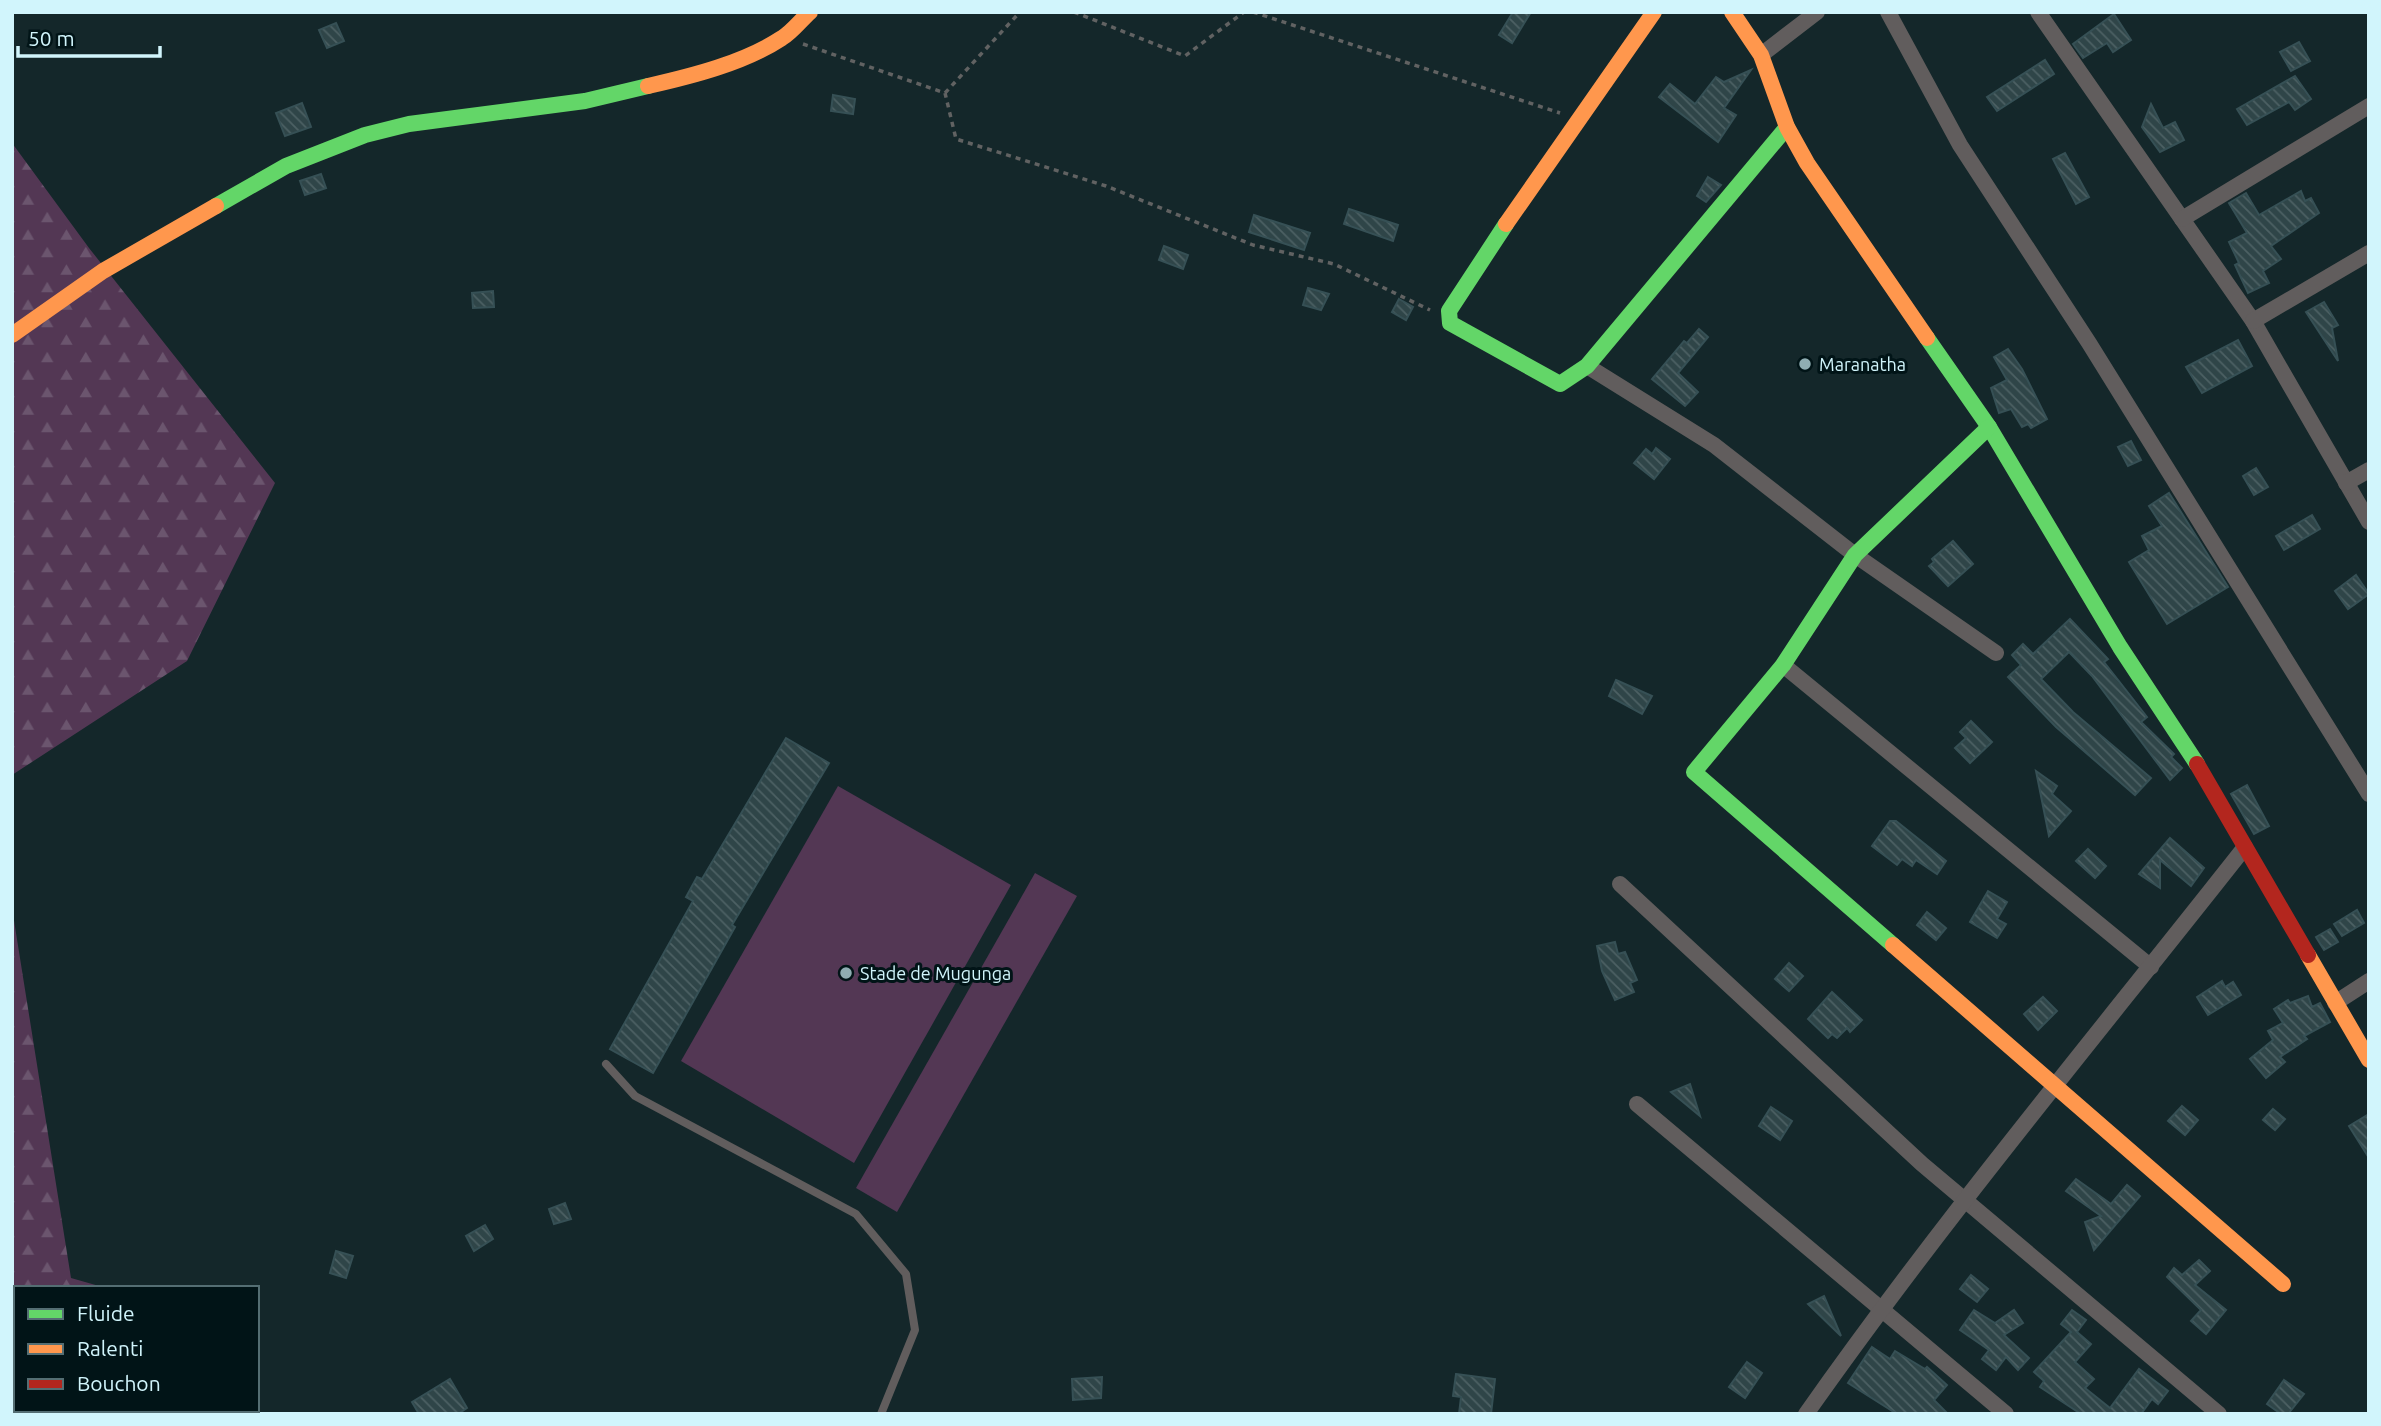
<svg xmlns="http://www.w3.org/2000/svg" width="2381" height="1426" font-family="Ubuntu,sans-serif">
<defs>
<pattern id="forest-firs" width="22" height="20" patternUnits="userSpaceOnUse" patternTransform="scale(1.75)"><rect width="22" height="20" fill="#533754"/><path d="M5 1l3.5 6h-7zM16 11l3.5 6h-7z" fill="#6b556e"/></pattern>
<pattern id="building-back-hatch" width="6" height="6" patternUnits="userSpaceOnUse" patternTransform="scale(1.75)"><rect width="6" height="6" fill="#2f4548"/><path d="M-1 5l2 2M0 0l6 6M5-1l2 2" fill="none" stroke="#4c6063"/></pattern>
</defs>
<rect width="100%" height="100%" fill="#14272a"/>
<g fill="url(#forest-firs)">
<polygon points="12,143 89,248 275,483 187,661 12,775"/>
<polygon points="12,908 71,1278 106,1288 16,1288 16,1410 221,1410 223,1414 12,1414"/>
</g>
<g fill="#533754">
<polygon points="838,786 1011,885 854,1163 681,1061"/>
<polygon points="1035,873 1077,896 897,1212 856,1188"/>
</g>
<g fill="url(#building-back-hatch)" stroke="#365055" stroke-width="2">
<polygon points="1513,12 1531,12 1512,43 1499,35"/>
<polygon points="2114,14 2131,40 2113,52 2107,43 2083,58 2073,44"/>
<polygon points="336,23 344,41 327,48 319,30"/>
<polygon points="2299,42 2310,61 2291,71 2280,52"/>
<polygon points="2045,60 2054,74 1997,111 1987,97"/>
<polygon points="1751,70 1724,108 1736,115 1718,142 1659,97 1670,84 1695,104 1716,77 1724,82"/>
<polygon points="2295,76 2311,99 2295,110 2289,102 2247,125 2237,109"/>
<polygon points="833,95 855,99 853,114 831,111"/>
<polygon points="302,103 311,127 285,136 276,113"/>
<polygon points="2151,104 2163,128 2175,122 2184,140 2160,152 2142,127"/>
<polygon points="2065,153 2089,197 2076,204 2053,159"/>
<polygon points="321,174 326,188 305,195 300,181"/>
<polygon points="1708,177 1721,185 1706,202 1697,196"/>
<polygon points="2301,191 2305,201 2311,198 2319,213 2271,246 2281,259 2263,271 2269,283 2248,293 2235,265 2239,263 2229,242 2247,233 2229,203 2246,193 2259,215"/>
<polygon points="1349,209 1398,225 1393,241 1344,224"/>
<polygon points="1254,215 1310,233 1304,250 1249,232"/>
<polygon points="1164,246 1188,255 1183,269 1159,260"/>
<polygon points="1308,288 1329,294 1321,310 1303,305"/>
<polygon points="493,291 494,307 473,308 472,293"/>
<polygon points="1399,299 1413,307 1406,320 1392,312"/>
<polygon points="2324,302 2338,325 2332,328 2338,361 2306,312"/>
<polygon points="1699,329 1708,337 1678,373 1698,392 1685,406 1652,379 1684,341 1687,343"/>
<polygon points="2238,340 2252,366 2202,393 2186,367"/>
<polygon points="2008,349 2022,369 2047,419 2031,428 2028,424 2022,427 2011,409 1999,413 1991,388 2007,380 1994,357"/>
<polygon points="2131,441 2141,460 2128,466 2118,447"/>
<polygon points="1656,448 1670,459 1654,479 1634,463 1646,449 1652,454"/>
<polygon points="2256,468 2268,487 2254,495 2243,476"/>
<polygon points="2169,493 2228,587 2167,624 2129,562 2149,550 2142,536 2162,526 2149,506"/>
<polygon points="2312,515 2320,529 2284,550 2276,536"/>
<polygon points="1953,541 1973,564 1948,586 1929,566 1934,562 1932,559"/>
<polygon points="2356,575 2369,594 2348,609 2335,591"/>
<polygon points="2070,619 2108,659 2104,662 2147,717 2141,722 2174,754 2171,757 2182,768 2170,780 2092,676 2069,652 2041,679 2073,712 2151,778 2135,795 2056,727 2008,677 2021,665 2012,655 2023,644 2033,654"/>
<polygon points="1616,680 1652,696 1642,714 1609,696"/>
<polygon points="1971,721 1992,742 1970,763 1955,748 1966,738 1960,732"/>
<polygon points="786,738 829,763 732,925 735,927 653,1073 610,1049 693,901 686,897 697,877 702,879"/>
<polygon points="2036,771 2057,786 2052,794 2071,811 2049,836"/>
<polygon points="2247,785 2269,826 2254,834 2231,794"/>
<polygon points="1890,821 1896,821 1946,861 1937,874 1916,860 1912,866 1902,859 1897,865 1872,846"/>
<polygon points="2170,838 2204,868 2191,886 2160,860 2160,888 2139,874"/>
<polygon points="2088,849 2106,866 2095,878 2076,861"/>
<polygon points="1988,891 2007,902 1997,919 2006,924 1997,938 1970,922"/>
<polygon points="2357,910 2364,923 2342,936 2334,924"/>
<polygon points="1927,912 1946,928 1936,940 1917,925"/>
<polygon points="2330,929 2338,942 2324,950 2316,937"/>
<polygon points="1615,942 1618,954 1625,952 1637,980 1630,983 1634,992 1615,1000 1602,971 1597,946"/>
<polygon points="1789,963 1803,976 1789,991 1775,979"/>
<polygon points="2222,981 2225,987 2233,982 2241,995 2208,1015 2197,997"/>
<polygon points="1832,992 1862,1020 1850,1032 1847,1028 1837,1038 1832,1034 1828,1038 1808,1019"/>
<polygon points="2308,996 2312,1007 2320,1003 2330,1022 2304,1036 2307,1039 2280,1057 2285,1062 2266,1078 2250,1059 2273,1040 2268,1031 2283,1023 2274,1009 2288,1000 2290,1003"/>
<polygon points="2043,997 2057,1011 2038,1030 2024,1014"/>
<polygon points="1690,1084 1700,1116 1671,1092"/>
<polygon points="2182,1106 2198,1120 2185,1135 2168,1121"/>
<polygon points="1771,1107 1792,1121 1780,1140 1759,1126"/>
<polygon points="2273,1109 2285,1119 2275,1130 2263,1120"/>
<polygon points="2369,1114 2369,1158 2349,1126"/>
<polygon points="2076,1179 2111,1204 2127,1185 2140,1196 2094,1250 2085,1222 2101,1216 2066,1191"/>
<polygon points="565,1203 571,1219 554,1224 549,1209"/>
<polygon points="485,1225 493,1239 474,1251 466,1236"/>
<polygon points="336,1251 353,1256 346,1278 330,1273"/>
<polygon points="2199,1260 2210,1271 2195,1285 2226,1310 2206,1334 2191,1321 2201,1310 2167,1277 2174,1268 2182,1275"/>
<polygon points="1971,1275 1988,1289 1977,1302 1960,1289"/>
<polygon points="1824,1296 1841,1336 1808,1304"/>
<polygon points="1974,1310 1995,1323 2014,1310 2023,1323 2004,1335 2029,1358 2018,1370 2006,1357 1996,1370 1982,1359 1989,1350 1960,1330"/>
<polygon points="2072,1310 2086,1320 2077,1332 2091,1344 2075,1362 2094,1379 2085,1388 2110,1408 2139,1369 2168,1391 2158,1404 2152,1399 2141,1414 2081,1414 2040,1387 2044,1381 2034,1372 2071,1332 2061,1324"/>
<polygon points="1872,1347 1890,1359 1895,1351 1925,1369 1927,1367 1947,1385 1934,1400 1948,1414 1897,1414 1848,1383"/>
<polygon points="1747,1362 1762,1373 1745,1398 1729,1387"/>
<polygon points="1456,1374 1495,1379 1491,1414 1459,1414 1461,1397 1453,1396"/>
<polygon points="1102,1377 1101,1398 1073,1400 1072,1379"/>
<polygon points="450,1379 467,1408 458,1414 419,1414 412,1402"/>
<polygon points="2284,1380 2304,1394 2288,1414 2281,1414 2267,1404"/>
</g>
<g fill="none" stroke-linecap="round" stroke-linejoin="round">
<g stroke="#616262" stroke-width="3.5" stroke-dasharray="5 5" stroke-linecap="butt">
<polyline points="1074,12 1185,56 1244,12"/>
<polyline points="1253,12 1560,113"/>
<polyline points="803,44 945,93 956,139 1106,186 1253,245 1334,264 1430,310"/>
<polyline points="945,93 1020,12"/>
</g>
<polyline stroke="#615d5d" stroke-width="8" points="606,1064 635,1096 856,1214 906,1274 915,1330 881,1414"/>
<g stroke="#615d5d" stroke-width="16">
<polyline points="1888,12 1960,145 2089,343 2369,794"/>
<polyline points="2038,12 2253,321 2369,522"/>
<polyline points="1761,55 1817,12"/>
<polyline points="2182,219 2369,106"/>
<polyline points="2253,321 2369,253"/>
<polyline points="1587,366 1714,445 1855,555 1996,653"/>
<polyline points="2346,483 2369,470"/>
<polyline points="1783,665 2151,967"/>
<polyline points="1620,884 1922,1164 2219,1414"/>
<polyline points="2335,1003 2369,981"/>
<polyline points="1637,1104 2006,1414"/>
<path d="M1806,1414C1944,1218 2097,1035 2245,847"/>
</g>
<g stroke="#63d668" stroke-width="16">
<polyline points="216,206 286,166 365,135 409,124 585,101 648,86"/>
<polyline points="1506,224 1449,311 1450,323 1560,384 1587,366 1787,127"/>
<polyline points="1927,338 1989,427 2120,647 2197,764"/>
<polyline points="1893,945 1694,772 1783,665 1855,555 1989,427"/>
</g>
<g stroke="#ff974d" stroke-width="16">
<polyline points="1732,12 1761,55 1787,127 1807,163 1927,338"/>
<path d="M648,86C692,76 744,63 782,38C792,32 801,20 810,12"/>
<polyline points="1506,224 1654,12"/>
<polyline points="12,335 103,271 216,206"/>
<polyline points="1893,945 2283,1284"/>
<polyline points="2308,955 2369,1060"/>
</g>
<polyline stroke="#b3261e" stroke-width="16" points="2197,764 2308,955"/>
</g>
<g fill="#8fadb2" stroke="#011417" stroke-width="2.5">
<circle cx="1805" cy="364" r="7"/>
<circle cx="846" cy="973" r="7"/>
</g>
<g text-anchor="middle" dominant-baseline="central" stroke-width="6" stroke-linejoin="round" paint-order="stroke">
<g font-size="18" fill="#d1f5fc" stroke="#011417" text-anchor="start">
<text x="1819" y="364">Maranatha</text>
<text x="860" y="973">Stade de Mugunga</text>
</g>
</g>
<rect width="2381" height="1426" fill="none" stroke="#d1f5fc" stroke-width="28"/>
<rect x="14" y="1286" width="245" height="126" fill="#011417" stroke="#546e73" stroke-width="2"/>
<rect x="28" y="1309" width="35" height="10" fill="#63d668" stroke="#546e73" stroke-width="2"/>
<text x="77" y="1321" font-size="21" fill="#d1f5fc">Fluide</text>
<rect x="28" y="1344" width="35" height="10" fill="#ff974d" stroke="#546e73" stroke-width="2"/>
<text x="77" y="1356" font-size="21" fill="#d1f5fc">Ralenti</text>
<rect x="28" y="1379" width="35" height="10" fill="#b3261e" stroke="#546e73" stroke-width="2"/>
<text x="77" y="1391" font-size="21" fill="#d1f5fc">Bouchon</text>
<path d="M18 46v10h142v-10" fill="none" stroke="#d1f5fc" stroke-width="3.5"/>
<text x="28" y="46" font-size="21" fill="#d1f5fc" stroke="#011417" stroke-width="5" paint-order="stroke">50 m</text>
</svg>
